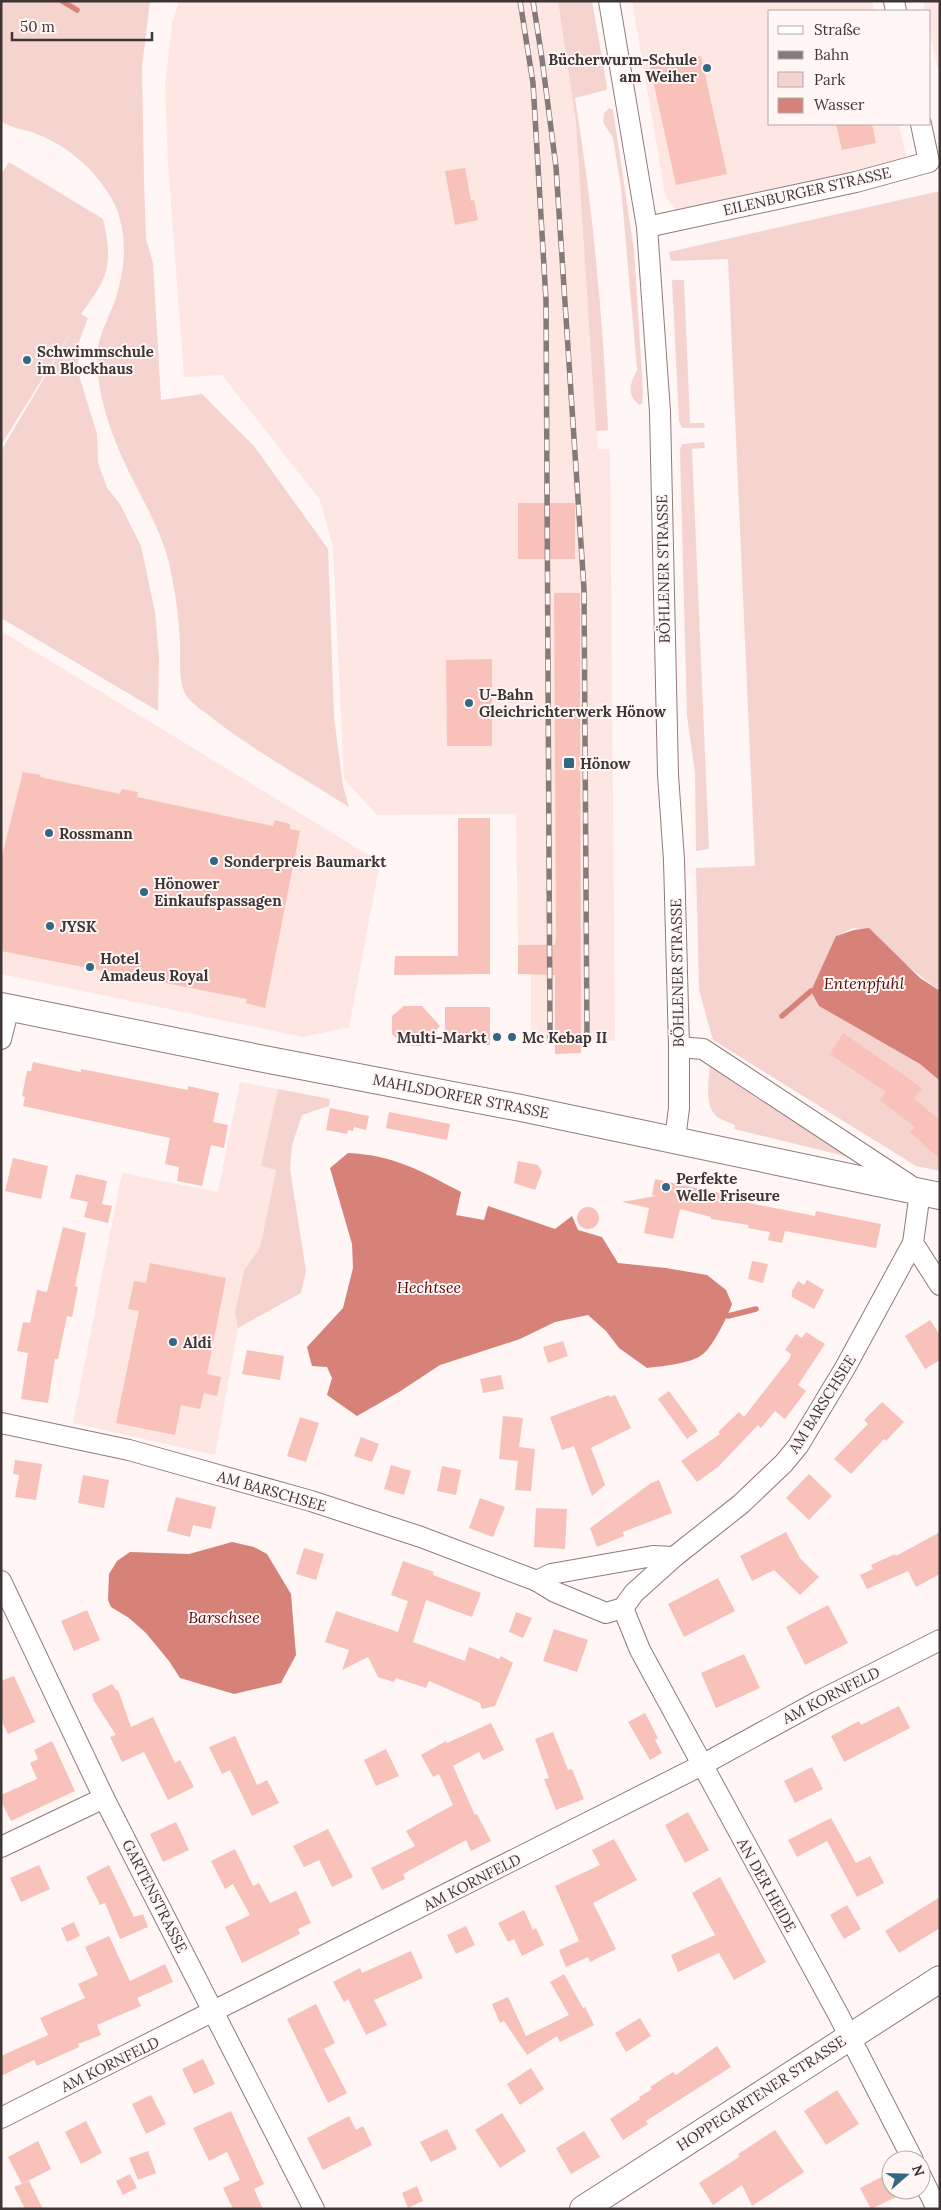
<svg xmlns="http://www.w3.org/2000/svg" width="941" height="2210" font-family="Lora,serif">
<rect width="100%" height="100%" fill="#fff6f5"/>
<g fill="#fee6e2">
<polygon points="179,1 558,1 576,123 598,449 610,449 615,1041 581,1041 581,1053 555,1053 555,1041 531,1041 531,946 518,945 516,814 377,815 344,779 333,547 320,500 222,375 184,377 168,164 165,85 172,24"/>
<polygon points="632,1 872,1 874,11 770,11 770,124 899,124 907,161 676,211 665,195"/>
<polygon points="923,1 940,1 940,80 930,34 930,11 925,11"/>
<polygon points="1,631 380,862 349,1027 303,1037 1,974"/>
<polygon points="240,1082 278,1089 262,1166 276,1169 260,1248 244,1270 235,1311 238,1328 215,1455 73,1423 122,1173 218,1192"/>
</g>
<g fill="#f5d3ce">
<path d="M1,1H150L142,67L144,181L146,239L153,263L161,400L202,394L254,446L328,549L334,717L343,786L349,807C305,779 258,753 216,721C208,714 196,707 189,699C177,685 181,662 180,645C179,621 176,596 171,573C165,538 147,508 132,478C114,442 99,403 97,363C95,344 106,323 113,306C125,274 129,237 115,205C99,173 70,147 37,134C25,129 12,129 1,121Z"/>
<path d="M558,1H592L607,87L606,90L575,98C593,208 603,319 608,430L596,431L576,123Z"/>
<path d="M609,108L613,110L634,250L643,390L642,404L639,405C626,393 630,384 637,370L621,187L613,138L603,122L604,113Z"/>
<path d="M9,162L103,219C107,236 111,257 105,274C101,288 89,302 81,314L88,318L79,342L78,372L97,434L98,462L107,488L120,504L141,546L155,612L159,658L158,711L1,618V451L75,326L1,445V175Z"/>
<polygon points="940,191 940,991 890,952 869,930 853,928 836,936 819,1006 920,1064 940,1081 940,1171 916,1166 713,1040 699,990 696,868 755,866 728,259 671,261 669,252"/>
<polygon points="672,280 684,280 690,423 704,423 705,428 682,428 679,421"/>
<polygon points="704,442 705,448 692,449 709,849 696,851 695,773 687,716 680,450 682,444"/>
<path d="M710,1064L849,1157L734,1129L735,1125C729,1122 721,1120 716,1116C704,1105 709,1079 710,1064Z"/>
<polygon points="278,1089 330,1099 329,1106 302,1115 292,1145 290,1169 306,1271 301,1293 238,1328 235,1312 244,1270 260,1248 276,1170 261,1166"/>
</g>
<g fill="#d78278">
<polygon points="869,928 920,978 940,991 940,1081 920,1064 819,1006 811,991 836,936 854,930"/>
<path d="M348,1153C394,1155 421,1171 461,1192L456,1215L484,1220L488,1206L555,1229L572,1216L578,1230L602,1237L618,1263L666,1268L707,1275L726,1290L732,1304C729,1314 712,1348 703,1354C691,1364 662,1366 647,1368L619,1348L606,1331L588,1315L555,1322L520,1339L440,1365L399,1392L357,1416L327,1395L332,1378L327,1367L312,1366L307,1347L343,1308L353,1268L352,1244L330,1168Z"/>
<polygon points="232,1542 254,1547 267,1554 291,1594 296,1655 281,1683 234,1694 180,1678 169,1661 146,1633 129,1618 111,1607 108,1600 109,1574 117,1561 130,1552 189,1554"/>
</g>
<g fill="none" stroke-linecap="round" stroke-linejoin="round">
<g stroke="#d78278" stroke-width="5.5">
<polyline points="62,1 77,10"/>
<polyline points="782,1016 811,991"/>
<polyline points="728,1316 756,1309"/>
</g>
</g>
<g fill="#f8c1ba">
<polygon points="701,56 727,174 676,185 650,67"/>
<polygon points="836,124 872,124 876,143 842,150"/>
<polygon points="465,168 471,201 474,200 478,220 455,225 445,171"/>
<rect x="518" y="503" width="57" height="56"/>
<polygon points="554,593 580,593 581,1053 555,1054 555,975 518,974 518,945 555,945 556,934"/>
<polygon points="492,659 492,746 447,746 446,660"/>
<polygon points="23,772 41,775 40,777 120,794 122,789 138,792 137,797 273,826 275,820 290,824 290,829 300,831 265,1008 246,1003 247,999 1,951 1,860"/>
<polygon points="458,818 490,818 490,974 394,975 395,956 458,956"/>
<polygon points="404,1006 422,1006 440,1026 421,1046 404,1045 392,1034 392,1016"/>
<polygon points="445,1007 490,1007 490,1045 445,1044"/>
<polygon points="843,1033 922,1088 914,1098 940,1121 940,1159 910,1132 915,1127 880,1100 886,1092 830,1054"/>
<polygon points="33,1062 81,1072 81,1069 188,1090 188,1086 219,1093 213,1122 228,1125 224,1148 211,1145 202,1186 177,1181 179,1167 165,1164 170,1138 23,1106 25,1097 22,1096 27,1071 31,1071"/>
<polygon points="330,1108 369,1116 366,1130 354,1127 353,1131 348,1130 347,1134 326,1130"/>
<polygon points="389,1112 450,1124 447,1140 386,1128"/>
<polygon points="13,1158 48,1166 41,1199 5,1191"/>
<polygon points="518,1161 538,1165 542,1172 535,1190 514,1183"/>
<polygon points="76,1174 107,1181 102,1204 112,1206 108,1223 84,1217 88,1202 70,1198"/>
<polygon points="655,1179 734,1196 734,1200 815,1216 816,1211 881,1224 876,1248 785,1231 782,1243 768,1240 770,1232 748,1228 749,1225 711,1219 711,1217 680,1209 673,1239 644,1233 649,1208 622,1202 656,1196 652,1195"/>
<circle cx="588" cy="1218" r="11"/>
<polygon points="63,1227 86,1233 75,1286 78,1287 72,1317 67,1316 58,1359 55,1359 48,1403 21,1399 28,1353 17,1351 23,1322 30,1323 37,1290 47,1292"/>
<polygon points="752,1261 768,1264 763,1283 748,1279"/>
<polygon points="150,1263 226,1278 207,1374 221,1377 217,1396 204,1393 200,1409 181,1405 175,1435 116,1423 139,1311 128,1309 134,1281 146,1283"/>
<polygon points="807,1280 824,1290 814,1309 792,1297 792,1291 798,1281 804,1285"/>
<polygon points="930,1320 940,1335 940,1360 925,1369 905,1336"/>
<polygon points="806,1332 825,1344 798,1385 806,1391 785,1419 775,1411 761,1428 758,1425 718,1467 697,1482 681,1461 720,1434 718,1432 739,1412 744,1417 790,1358 791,1354 785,1350 796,1334 802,1338"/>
<polygon points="563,1341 568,1356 548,1363 543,1347"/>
<polygon points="247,1350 284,1356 280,1380 242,1374"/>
<polygon points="501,1375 504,1389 483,1393 480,1379"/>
<polygon points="669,1391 698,1431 687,1439 658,1399"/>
<polygon points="609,1395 610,1397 615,1395 631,1428 591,1448 605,1485 592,1496 574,1446 562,1450 550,1417"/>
<polygon points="882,1402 904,1422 886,1441 884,1439 851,1474 834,1459 868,1424 864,1420"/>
<polygon points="503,1416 523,1418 519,1447 535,1449 531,1491 515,1490 518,1459 518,1461 499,1459"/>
<polygon points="300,1417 319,1423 306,1462 287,1456"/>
<polygon points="361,1437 379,1444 372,1462 354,1456"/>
<polygon points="15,1460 42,1464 36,1500 15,1497 19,1475 13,1474"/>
<polygon points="391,1465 411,1471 404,1495 384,1489"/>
<polygon points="442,1466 461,1470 456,1495 437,1491"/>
<polygon points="809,1474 832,1496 809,1520 786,1498"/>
<polygon points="83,1475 109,1480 104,1508 78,1503"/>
<polygon points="659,1480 672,1513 623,1532 624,1536 597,1547 590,1528 651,1483"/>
<polygon points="176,1497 216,1507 211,1529 193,1525 190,1537 167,1531"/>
<polygon points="480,1498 505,1507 493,1537 469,1528"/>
<polygon points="536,1508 567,1509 565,1549 534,1547"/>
<polygon points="786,1532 800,1558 819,1577 800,1595 774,1570 752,1581 740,1556"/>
<polygon points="940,1532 940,1574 916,1587 908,1571 867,1589 860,1575 873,1569 871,1565 895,1554 896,1556"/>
<polygon points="304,1548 324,1554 316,1580 296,1574"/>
<polygon points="403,1561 434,1572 433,1575 481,1593 472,1617 426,1600 413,1642 465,1661 469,1647 499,1659 501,1656 513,1663 495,1706 482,1709 480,1703 429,1681 426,1688 396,1678 394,1682 378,1677 368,1657 342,1670 349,1650 325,1642 336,1611 398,1632 408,1601 391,1595"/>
<polygon points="718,1578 735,1611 684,1637 668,1604"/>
<polygon points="828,1605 848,1643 805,1665 786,1627"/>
<polygon points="87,1610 100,1640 74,1651 61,1621"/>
<polygon points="516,1612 532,1618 523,1638 509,1632"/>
<polygon points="554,1629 588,1640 577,1672 543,1661"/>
<polygon points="744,1654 760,1688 716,1708 701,1673"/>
<polygon points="14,1676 35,1722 8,1734 1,1719 1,1681"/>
<polygon points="112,1684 116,1690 118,1690 131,1727 153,1717 175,1763 180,1760 194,1787 168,1800 144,1752 122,1762 110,1737 116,1735 94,1701 92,1694"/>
<polygon points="899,1706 910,1728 844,1762 831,1736 859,1721 861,1725"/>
<polygon points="645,1713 658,1738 655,1740 662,1753 650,1760 628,1722"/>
<polygon points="491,1723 504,1750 483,1760 479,1752 453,1766 475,1815 477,1814 491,1841 471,1851 466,1840 403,1874 405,1879 382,1890 371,1868 415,1846 406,1831 453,1805 439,1774 433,1777 421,1755 446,1741 447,1743"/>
<polygon points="553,1732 568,1770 572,1769 584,1799 556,1810 544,1779 549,1778 535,1739"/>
<polygon points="235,1736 257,1785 267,1780 279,1803 252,1816 230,1770 222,1774 209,1747"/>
<polygon points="52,1741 75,1791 11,1821 1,1801 1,1795 37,1779 30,1763 38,1759 34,1750"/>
<polygon points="386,1749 399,1776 376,1786 364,1760"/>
<polygon points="812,1767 823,1789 795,1803 784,1781"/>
<polygon points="688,1812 709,1850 685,1863 665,1825"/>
<polygon points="831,1818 856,1863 870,1856 884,1883 857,1897 827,1841 797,1857 788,1840"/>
<polygon points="176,1822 189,1850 163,1862 150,1834"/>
<polygon points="328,1829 353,1877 332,1887 319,1860 304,1867 293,1846"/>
<polygon points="614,1839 637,1880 593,1903 616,1949 590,1962 588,1957 566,1967 559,1950 579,1941 555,1886 600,1865 592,1850"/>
<polygon points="235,1849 253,1886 259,1883 270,1903 296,1891 311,1923 298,1929 300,1934 242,1963 225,1927 250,1915 233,1884 225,1889 211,1861"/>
<polygon points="39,1865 50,1889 21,1902 10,1878"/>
<polygon points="109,1865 134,1917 143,1914 148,1927 120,1939 105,1903 100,1905 86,1877"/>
<polygon points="720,1877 766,1962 734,1980 719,1953 678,1972 671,1955 715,1935 692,1893"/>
<polygon points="940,1897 940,1928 899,1953 885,1931"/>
<polygon points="847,1905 861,1929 844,1939 830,1915"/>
<polygon points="524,1910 533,1930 536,1928 544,1945 522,1956 514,1939 508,1942 498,1923"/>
<polygon points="74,1922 80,1936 67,1942 61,1928"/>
<polygon points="466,1926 475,1945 456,1954 447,1935"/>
<polygon points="109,1936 130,1981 165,1964 173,1982 137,1998 141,2006 97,2025 101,2035 78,2044 79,2047 37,2066 34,2060 1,2076 1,2056 48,2035 40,2018 85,1998 78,1984 98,1975 85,1947"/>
<polygon points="411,1951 423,1978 374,2000 387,2025 366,2035 348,1999 344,2002 333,1982 360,1968 362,1973"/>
<polygon points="564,1974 583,2008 585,2007 594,2025 560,2042 557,2036 527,2055 504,2021 500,2023 492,2004 508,1997 526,2036 569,2015 550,1982"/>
<polygon points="316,2004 335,2043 324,2049 347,2093 328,2103 287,2019"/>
<polygon points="640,2018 651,2036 626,2052 615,2033"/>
<polygon points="717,2046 731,2067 646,2121 648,2124 623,2140 610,2119 640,2099 639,2097 652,2089 650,2087 673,2072 676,2075"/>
<polygon points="203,2059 215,2084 194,2094 182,2069"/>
<polygon points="531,2068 544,2089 520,2105 507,2084"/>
<polygon points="837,2090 859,2124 826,2145 804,2111"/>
<polygon points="151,2095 166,2124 146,2134 132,2104"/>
<polygon points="231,2111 264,2184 254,2189 263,2209 233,2209 223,2188 240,2180 227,2152 209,2161 193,2128"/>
<polygon points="502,2113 526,2151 500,2168 475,2130"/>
<polygon points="349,2116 356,2130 363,2126 372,2145 323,2170 307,2138"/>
<polygon points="86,2121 102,2153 81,2164 65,2132"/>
<polygon points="447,2129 457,2149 431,2162 420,2142"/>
<polygon points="775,2130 804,2172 752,2206 742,2185 713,2205 699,2183 739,2157 738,2154"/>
<polygon points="584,2131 600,2157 571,2174 556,2148"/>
<polygon points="38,2141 51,2169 22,2184 8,2157"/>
<polygon points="148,2151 156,2173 138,2180 129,2158"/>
<polygon points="130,2174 137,2188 123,2195 116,2181"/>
<polygon points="885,2175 896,2197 871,2209 860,2188"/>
<polygon points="29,2181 43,2209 25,2209 14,2187"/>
<polygon points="417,2186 423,2201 408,2208 402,2193"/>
</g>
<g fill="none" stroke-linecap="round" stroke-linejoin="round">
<g stroke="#8f7c79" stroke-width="22">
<g id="minor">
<polyline points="609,1 647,227 660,412 668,775 674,860 679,1047 679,1108 675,1139"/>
<polyline points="894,1 896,11"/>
<polyline points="647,227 856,182 929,162 921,124"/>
<polyline points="1,1039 9,1007"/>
<polyline points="679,1047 703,1049 920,1192 913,1243 940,1285"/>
<polyline points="1,1423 129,1450 311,1501 421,1537 537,1581 555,1592 606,1613 623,1608 634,1593 674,1557 741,1504 784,1463 798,1446 845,1368 913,1243"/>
<polyline points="1,1581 104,1798 314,2209"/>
<polyline points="537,1581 551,1574 653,1556 674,1557"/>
<polyline points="623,1608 640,1650 838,2014 913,2160"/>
<polyline points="1,1847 104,1798"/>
<polyline points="1,2118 702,1765 819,1701 940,1640"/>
<polyline points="921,2176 937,2209"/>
</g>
</g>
<g stroke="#8f7c79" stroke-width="28">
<g id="major">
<polyline points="1,1006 269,1060 521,1108 940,1196"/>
<polyline points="583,2209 940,1979"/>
</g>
</g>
<use href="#minor" stroke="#fff" stroke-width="20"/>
<use href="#major" stroke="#fff" stroke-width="26"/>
<g stroke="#837a79" stroke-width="5.5">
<g id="rail">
<polyline points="520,1 533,83 546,300 550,1037"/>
<polyline points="533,1 542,59 556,167 584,589 587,1035"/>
</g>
</g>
<use href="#rail" stroke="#fff6f5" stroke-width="4" stroke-dasharray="11" stroke-linecap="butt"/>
</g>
<g fill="#336884" stroke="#fff6f5" stroke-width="2">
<circle cx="707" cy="68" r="5"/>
<circle cx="27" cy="360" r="5"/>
<circle cx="469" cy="703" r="5"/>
<rect x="563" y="757" width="12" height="12" rx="2.5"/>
<circle cx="49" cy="833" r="5"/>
<circle cx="214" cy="861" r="5"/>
<circle cx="144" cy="892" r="5"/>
<circle cx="50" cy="926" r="5"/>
<circle cx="90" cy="967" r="5"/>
<circle cx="497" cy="1037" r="5"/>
<circle cx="512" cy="1037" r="5"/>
<circle cx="666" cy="1187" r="5"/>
<circle cx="173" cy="1342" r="5"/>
</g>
<g text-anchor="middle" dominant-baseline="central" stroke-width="4" stroke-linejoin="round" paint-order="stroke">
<g font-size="15" font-weight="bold" fill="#3e3635" stroke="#fff6f5" text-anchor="start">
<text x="697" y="59" text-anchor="end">Bücherwurm-Schule<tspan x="697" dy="17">am Weiher</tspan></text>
<text x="37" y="351">Schwimmschule<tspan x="37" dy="17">im Blockhaus</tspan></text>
<text x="479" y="694">U-Bahn<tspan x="479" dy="17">Gleichrichterwerk Hönow</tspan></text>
<text x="580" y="763">Hönow</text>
<text x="59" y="833">Rossmann</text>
<text x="224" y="861">Sonderpreis Baumarkt</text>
<text x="154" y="883">Hönower<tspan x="154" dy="17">Einkaufspassagen</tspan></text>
<text x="60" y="926">JYSK</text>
<text x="100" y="958">Hotel<tspan x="100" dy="17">Amadeus Royal</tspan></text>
<text x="487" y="1037" text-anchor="end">Multi-Markt</text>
<text x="522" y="1037">Mc Kebap II</text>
<text x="676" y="1178">Perfekte<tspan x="676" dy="17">Welle Friseure</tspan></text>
<text x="183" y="1342">Aldi</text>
</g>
<g font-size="15" fill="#3e3635" stroke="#fff6f5">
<text transform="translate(807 191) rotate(-13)">EILENBURGER STRASSE</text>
<text transform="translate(663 569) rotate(-91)">BÖHLENER STRASSE</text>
<text transform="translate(677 973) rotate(-91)">BÖHLENER STRASSE</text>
<text transform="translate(461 1096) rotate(11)">MAHLSDORFER STRASSE</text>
<text transform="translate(822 1404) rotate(-58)">AM BARSCHSEE</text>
<text transform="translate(272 1491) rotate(16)">AM BARSCHSEE</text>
<text transform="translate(831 1695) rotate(-27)">AM KORNFELD</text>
<text transform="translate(472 1882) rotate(-27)">AM KORNFELD</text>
<text transform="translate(767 1885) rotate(61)">AN DER HEIDE</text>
<text transform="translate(155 1896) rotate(63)">GARTENSTRASSE</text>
<text transform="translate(110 2064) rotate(-26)">AM KORNFELD</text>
<text transform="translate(761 2093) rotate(-33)">HOPPEGARTENER STRASSE</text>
</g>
<g font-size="16" font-style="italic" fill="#560807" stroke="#fff6f5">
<text x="864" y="983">Entenpfuhl</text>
<text x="429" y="1287">Hechtsee</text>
<text x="224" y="1617">Barschsee</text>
</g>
</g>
<rect width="941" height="2210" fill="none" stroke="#3e3635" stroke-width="5"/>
<rect x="768" y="10" width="162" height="115" fill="#fff6f5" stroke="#b2a9a8"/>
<rect x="778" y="26" width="25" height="8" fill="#ffffff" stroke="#b2a9a8"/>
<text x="814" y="35" font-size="15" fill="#3e3635">Straße</text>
<rect x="778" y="51" width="25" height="8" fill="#837a79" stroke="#b2a9a8"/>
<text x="814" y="60" font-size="15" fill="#3e3635">Bahn</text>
<rect x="778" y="72" width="25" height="15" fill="#f5d3ce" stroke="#b2a9a8"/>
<text x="814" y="85" font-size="15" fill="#3e3635">Park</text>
<rect x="778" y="98" width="25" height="15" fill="#d78278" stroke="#b2a9a8"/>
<text x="814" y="110" font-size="15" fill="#3e3635">Wasser</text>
<g transform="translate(906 2175) rotate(70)"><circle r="24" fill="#fff6f5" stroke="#b2a9a8"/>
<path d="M0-4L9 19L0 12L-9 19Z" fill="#336884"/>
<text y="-8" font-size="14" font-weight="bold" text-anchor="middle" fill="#3e3635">N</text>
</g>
<path d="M12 32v8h140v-8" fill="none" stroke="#3e3635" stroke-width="2.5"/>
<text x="20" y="32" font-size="15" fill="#3e3635" stroke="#fff6f5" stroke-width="4" paint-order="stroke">50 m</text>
</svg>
